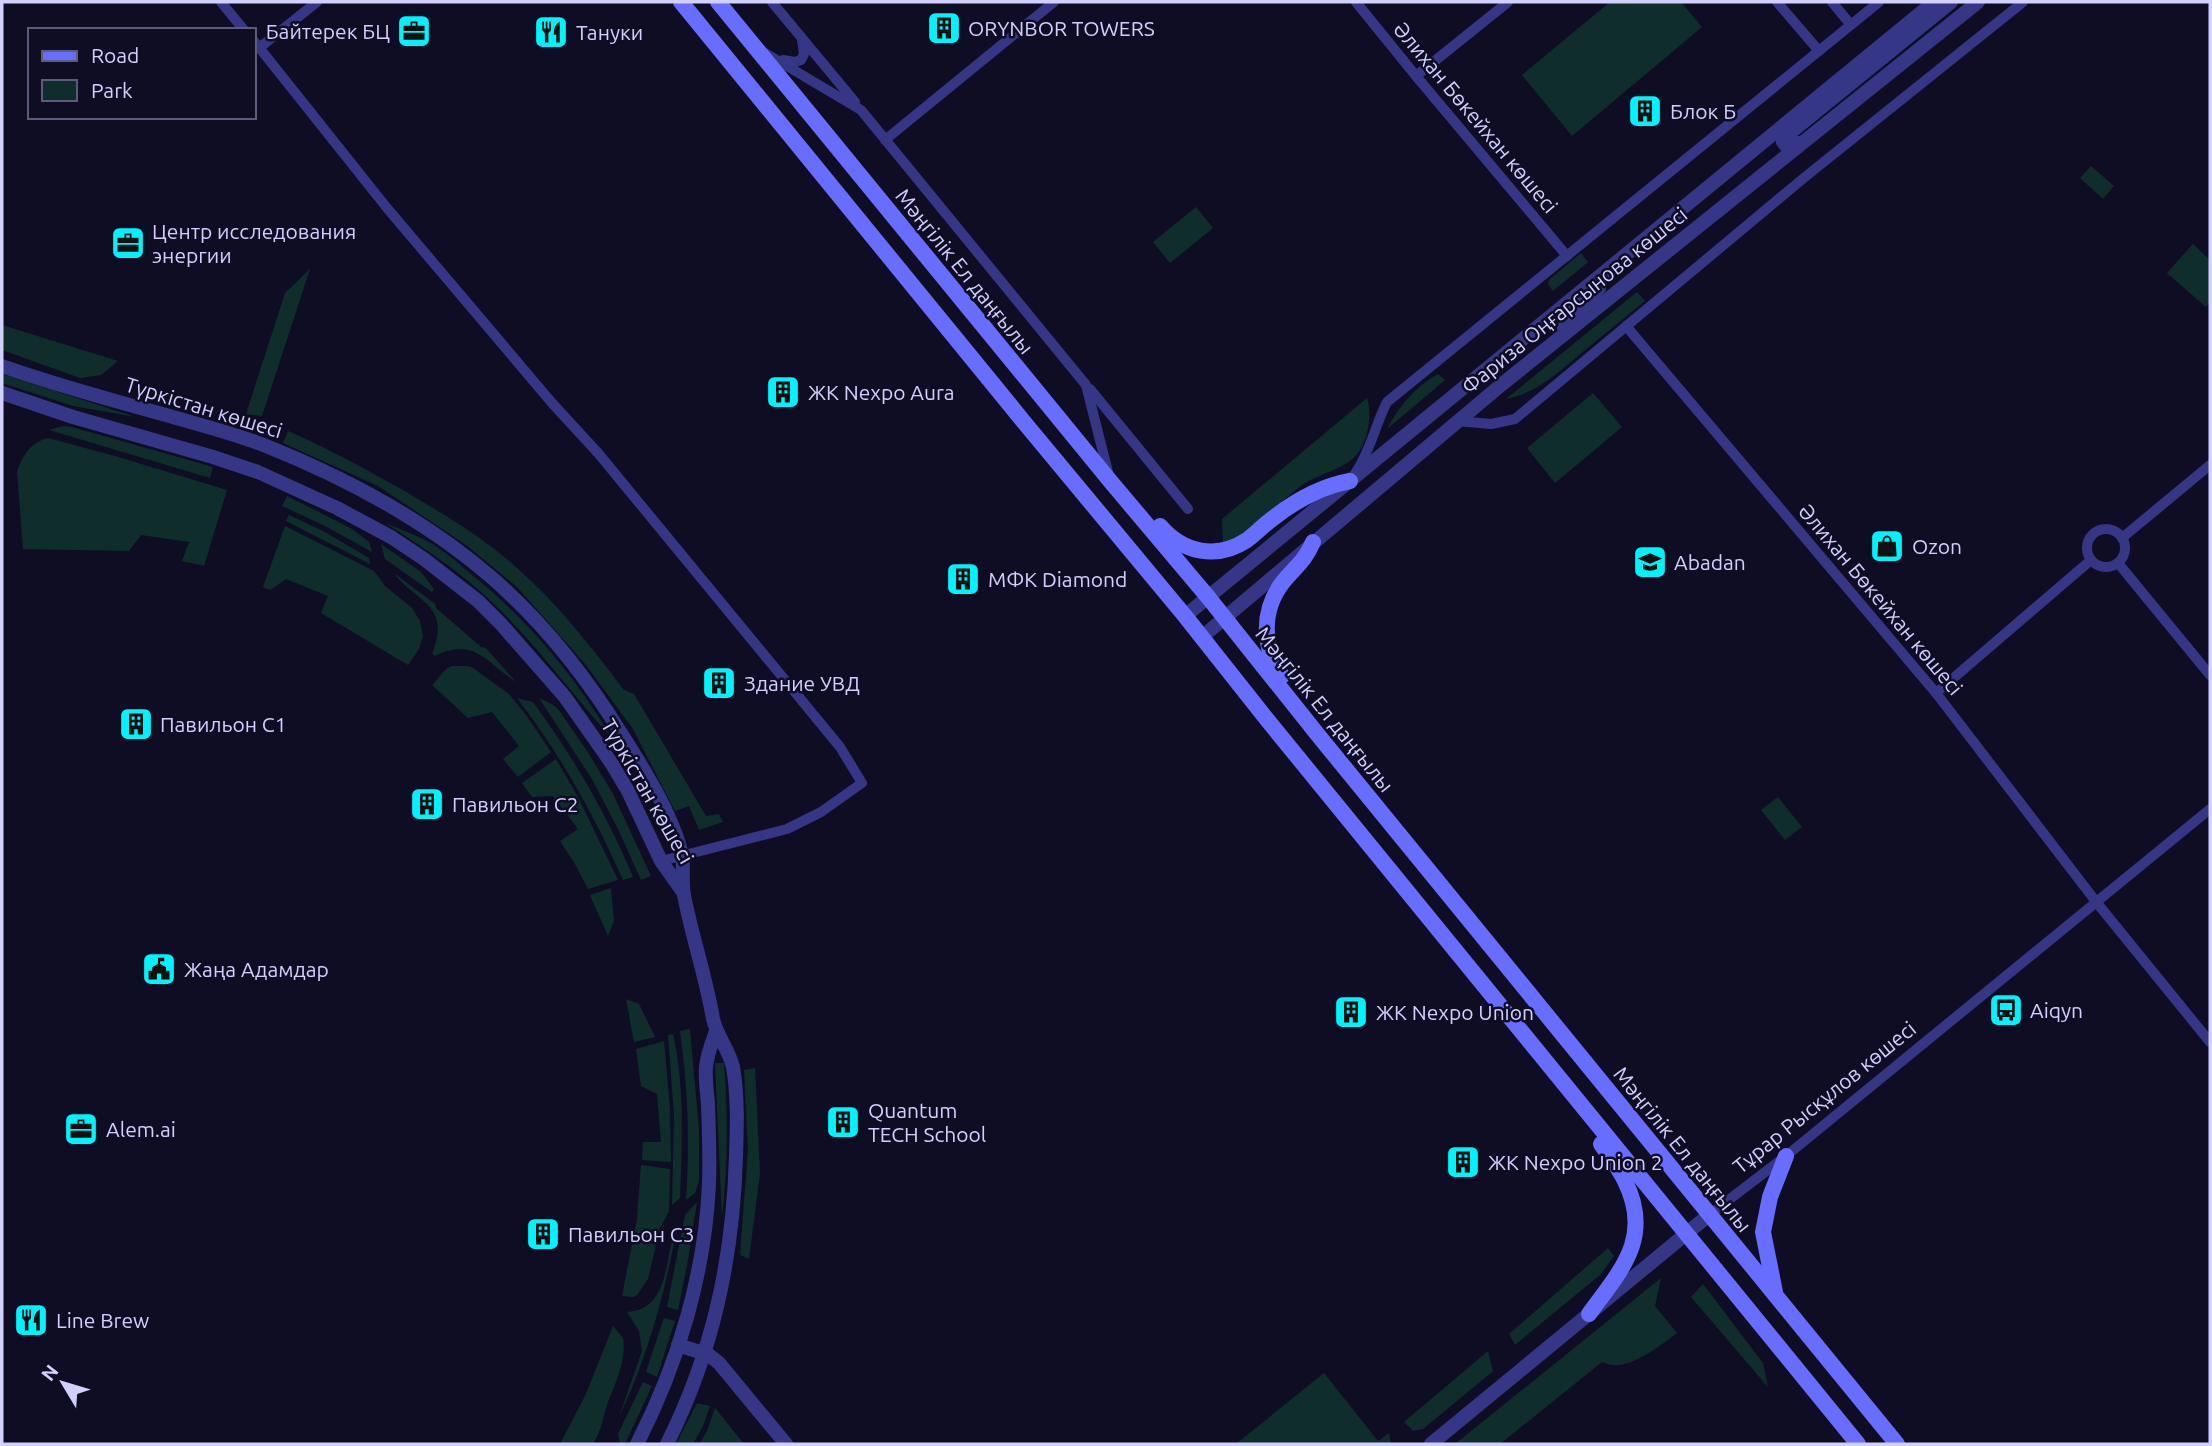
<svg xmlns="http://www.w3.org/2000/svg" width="2212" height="1446" font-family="Ubuntu,sans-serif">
<rect width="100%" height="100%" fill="#0f0d24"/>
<g fill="#0f2e2b">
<polygon points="1610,2 1681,2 1702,27 1572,136 1522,75"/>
<polygon points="2091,166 2114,186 2103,199 2080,178"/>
<polygon points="1196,207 1213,228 1170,263 1153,242"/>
<polygon points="2193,244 2210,260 2210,302 2206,307 2167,273"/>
<polygon points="1581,253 1588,262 1553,291 1548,284 1549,280"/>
<polygon points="310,269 262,416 246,414 285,293"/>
<path d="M1637,292L1645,301C1625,317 1605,334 1585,350C1561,370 1538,393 1506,399Z"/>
<polygon points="2,325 118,361 101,375 80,378 2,350"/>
<polygon points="2,374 136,417 73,406 2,383"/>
<path d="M1438,374L1445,380L1387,429C1399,406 1415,387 1438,374Z"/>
<polygon points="1593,393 1622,427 1555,483 1527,448"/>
<path d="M1367,398C1372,414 1369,435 1360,450C1347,471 1319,472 1301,486C1281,500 1245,540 1223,543L1222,519Z"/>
<polygon points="63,426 72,427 213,467 210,478 49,430"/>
<path d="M288,431C329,449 362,467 401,489C447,516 493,543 531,581C566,614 595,652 624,690L634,694L706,816L719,814L723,822L699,830L689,806L675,811L633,729L586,665L517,587L466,545L378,486L283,443Z"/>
<path d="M48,438L115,456L227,490L204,566L182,561L189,542L141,535L129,551L23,549L17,472C22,456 31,442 48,438Z"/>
<polygon points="287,496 352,529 369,542 372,552 325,526 282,506"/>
<polygon points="289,515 323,531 369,558 370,564 286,521"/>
<path d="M385,523C400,529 416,535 429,542C445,551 459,564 472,575C528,620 574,675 611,737C571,693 536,644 493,603C461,572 423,547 385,523Z"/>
<polygon points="285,526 374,571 385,586 412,608 420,621 423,636 419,649 408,665 321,613 328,596 286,579 270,590 263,587"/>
<polygon points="381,544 421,572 434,589 432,592 385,559"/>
<path d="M394,573L435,604L436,608L481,647L486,648L516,682C487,663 474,636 435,656L432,654C452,604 416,603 394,573Z"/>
<polygon points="452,666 467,666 473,668 509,694 526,715 551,752 518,777 503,759 519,746 492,712 468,718 432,685 446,669"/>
<path d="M517,698L533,702C574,758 606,813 633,877L623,880C594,815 561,755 517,698Z"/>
<polygon points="539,698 552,704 558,709 589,754 613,794 651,876 641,880 619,831 592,779"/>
<polygon points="556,759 578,797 618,880 588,889 575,864 560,841 578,829 553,796 532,797 522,783"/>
<polygon points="1778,797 1802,827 1785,840 1761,810"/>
<polygon points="611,888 614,921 608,936 590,895"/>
<polygon points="626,999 639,1004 655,1037 634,1042"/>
<path d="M690,1029L699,1130V1181L695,1193L686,1200C690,1143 688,1088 680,1031Z"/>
<path d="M673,1034C685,1088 682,1144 680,1198L672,1205L674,1115L668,1035Z"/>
<polygon points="664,1041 670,1109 671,1162 642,1160 643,1142 661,1142 657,1094 641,1086 636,1049"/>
<path d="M715,1063H724C728,1115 728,1165 722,1217Z"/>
<polygon points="755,1068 760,1174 749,1259 740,1255 748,1150 744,1070"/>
<polygon points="641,1165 670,1169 669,1211 660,1228 648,1279 637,1295 633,1297 622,1296 637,1219"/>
<polygon points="697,1202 688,1260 678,1310 667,1307 685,1215"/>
<path d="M677,1227C665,1293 648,1356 619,1417L642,1351L639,1331L627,1312C672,1309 663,1256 677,1227Z"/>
<polygon points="1608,1248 1614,1256 1600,1275 1515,1345 1509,1334"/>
<path d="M1661,1278L1655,1306L1677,1333C1663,1344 1631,1368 1613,1365C1609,1365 1606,1363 1602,1362L1500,1444H1455Z"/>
<polygon points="1703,1284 1763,1363 1768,1387 1691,1297"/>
<polygon points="664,1318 675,1321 657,1377 646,1372"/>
<path d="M613,1326L623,1338C627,1362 614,1385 606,1408C602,1423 601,1430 593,1444H560L585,1396Z"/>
<polygon points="1488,1351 1493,1371 1423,1429 1413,1431 1404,1422"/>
<polygon points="1324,1373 1378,1441 1389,1433 1391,1444 1236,1444"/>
<polygon points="643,1382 652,1386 625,1444 620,1444 618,1434"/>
<polygon points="697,1403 710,1406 703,1426 693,1444 676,1444"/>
<polygon points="715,1408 744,1444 699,1444 707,1431"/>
</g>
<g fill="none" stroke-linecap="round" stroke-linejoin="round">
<g stroke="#353786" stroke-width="10">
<polyline points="221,2 244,30"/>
<polyline points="772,2 855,102"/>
<polyline points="1356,2 1416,76 1567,256"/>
<polyline points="1777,2 1819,51"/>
<polyline points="1832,2 1851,25"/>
<polyline points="254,41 387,208 552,403 598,453 840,747 862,783 821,812 787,829 661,861"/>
<polyline points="259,48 317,2"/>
<polyline points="765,53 861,110 1086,385 1109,476"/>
<polyline points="783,60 795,62 801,60 804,54 802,39"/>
<polyline points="1416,76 1508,2"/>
<polyline points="885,140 1054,2"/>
<polyline points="1626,326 1936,693 2097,903 2210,1042"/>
<polyline points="1090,389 1188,509"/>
<polyline points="1457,421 1491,424 1515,419 1805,177 2023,2"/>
<path d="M1356,472C1371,450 1375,425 1387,402L1879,2"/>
<circle cx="2106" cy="548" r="19"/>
<polyline points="2122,538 2210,465"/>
<polyline points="2118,563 2210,675"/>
<polyline points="1936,693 2091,560"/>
<polyline points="1709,1215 1786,1156 2210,809"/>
</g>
<g stroke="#353786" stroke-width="14">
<polyline points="1799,143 1787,147 1783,142 1791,132 1951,2"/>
<polyline points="1564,328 1577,309 1599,288"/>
<path d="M2,366C56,385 111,400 166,415C200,425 234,433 266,446C346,478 426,521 491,577C544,623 588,679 624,738C645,771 671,813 681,851C685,865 681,881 684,895C692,937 706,977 713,1019C717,1036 729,1050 733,1067C738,1096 737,1127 736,1156C733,1259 713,1352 667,1444"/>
<polyline points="2,393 73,417 213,457 258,472 337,508 391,537 424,559 478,601 501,624 565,697 610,761 628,791 661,861 683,892"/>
<polyline points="1185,616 1934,2"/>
<polyline points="1202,637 1501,385 1978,2"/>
<polyline points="678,1345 709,1355 719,1363 786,1444"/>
<path d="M637,1444C678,1364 705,1274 709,1184C710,1158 709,1131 708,1104C707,1092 705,1079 706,1067C707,1055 712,1042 716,1031"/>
<polyline points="1431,1444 1709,1215"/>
</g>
<g stroke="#676dff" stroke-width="16">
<polyline points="681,2 1028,427 1185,616 1269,722 1858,1444"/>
<polyline points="718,2 1111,482 1208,597 1318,735 1897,1444"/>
<path d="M1160,526C1183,553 1217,560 1247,540C1256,533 1264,525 1272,519C1295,501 1322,486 1350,481"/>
<path d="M1282,676C1262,648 1261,610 1283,582C1295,567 1305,561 1313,542"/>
<polyline points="1775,1292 1763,1232 1770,1197 1786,1156"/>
<path d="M1589,1314C1621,1270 1653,1238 1625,1181C1619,1168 1609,1156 1601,1144"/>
</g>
</g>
<defs>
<g id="building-square" transform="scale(1.75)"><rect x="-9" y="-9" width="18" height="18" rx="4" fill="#00f2fb" stroke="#0f0d24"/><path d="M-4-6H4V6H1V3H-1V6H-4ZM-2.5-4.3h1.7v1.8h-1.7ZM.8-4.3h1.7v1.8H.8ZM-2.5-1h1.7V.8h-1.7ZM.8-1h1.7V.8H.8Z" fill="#111"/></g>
<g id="office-square" transform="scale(1.75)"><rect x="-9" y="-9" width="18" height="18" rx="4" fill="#00f2fb" stroke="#0f0d24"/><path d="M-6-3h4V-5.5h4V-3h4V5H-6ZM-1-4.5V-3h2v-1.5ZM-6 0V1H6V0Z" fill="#111"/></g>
<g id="restaurant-square" transform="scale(1.75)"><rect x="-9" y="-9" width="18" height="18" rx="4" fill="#00f2fb" stroke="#0f0d24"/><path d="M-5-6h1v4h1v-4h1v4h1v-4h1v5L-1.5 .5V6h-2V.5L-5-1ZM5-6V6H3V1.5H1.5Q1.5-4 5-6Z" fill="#111"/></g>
<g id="shop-square" transform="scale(1.75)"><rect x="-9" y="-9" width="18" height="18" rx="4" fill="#00f2fb" stroke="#0f0d24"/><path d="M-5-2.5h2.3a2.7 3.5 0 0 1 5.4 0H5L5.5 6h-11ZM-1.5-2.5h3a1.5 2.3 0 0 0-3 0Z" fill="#111"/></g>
<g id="school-square" transform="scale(1.75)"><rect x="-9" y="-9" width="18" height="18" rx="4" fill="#00f2fb" stroke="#0f0d24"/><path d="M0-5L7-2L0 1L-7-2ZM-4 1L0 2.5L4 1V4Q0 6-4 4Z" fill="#111"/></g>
<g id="civic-square" transform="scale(1.75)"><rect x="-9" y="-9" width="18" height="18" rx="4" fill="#00f2fb" stroke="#0f0d24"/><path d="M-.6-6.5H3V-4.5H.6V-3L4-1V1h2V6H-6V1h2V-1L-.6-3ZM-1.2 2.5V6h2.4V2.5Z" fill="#111"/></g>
<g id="bus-square" transform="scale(1.75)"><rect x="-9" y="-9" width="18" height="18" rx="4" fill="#00f2fb" stroke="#0f0d24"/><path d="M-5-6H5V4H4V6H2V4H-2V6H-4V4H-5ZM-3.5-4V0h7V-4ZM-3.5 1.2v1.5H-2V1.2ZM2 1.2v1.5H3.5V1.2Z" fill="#111"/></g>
</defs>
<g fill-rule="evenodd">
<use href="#building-square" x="944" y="28"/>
<use href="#office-square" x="414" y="31"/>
<use href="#restaurant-square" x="551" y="32"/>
<use href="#building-square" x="1645" y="111"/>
<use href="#office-square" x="128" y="243"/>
<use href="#building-square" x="783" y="392"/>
<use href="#shop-square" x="1887" y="546"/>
<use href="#school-square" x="1650" y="562"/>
<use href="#building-square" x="963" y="579"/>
<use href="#building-square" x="719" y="683"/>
<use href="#building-square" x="136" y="724"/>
<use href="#building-square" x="427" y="804"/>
<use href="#civic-square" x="159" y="969"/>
<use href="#bus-square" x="2006" y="1010"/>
<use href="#building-square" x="1351" y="1012"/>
<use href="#building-square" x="843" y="1122"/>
<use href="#office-square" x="81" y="1129"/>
<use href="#building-square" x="1463" y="1162"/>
<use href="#building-square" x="543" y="1234"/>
<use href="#restaurant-square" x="31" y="1320"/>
</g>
<g text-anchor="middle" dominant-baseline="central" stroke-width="5" stroke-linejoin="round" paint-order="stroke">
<g font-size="21" fill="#d2d0ff" stroke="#0f0d24" text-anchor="start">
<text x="968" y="28">ORYNBOR TOWERS</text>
<text x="390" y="31" text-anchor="end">Байтерек БЦ</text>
<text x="576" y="32">Тануки</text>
<text x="1670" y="111">Блок Б</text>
<text x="152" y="231">Центр исследования<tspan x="152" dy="24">энергии</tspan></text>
<text x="808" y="392">ЖК Nexpo Aura</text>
<text x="1912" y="546">Ozon</text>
<text x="1674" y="562">Abadan</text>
<text x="988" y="579">МФК Diamond</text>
<text x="744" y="683">Здание УВД</text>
<text x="160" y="724">Павильон С1</text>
<text x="452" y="804">Павильон С2</text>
<text x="184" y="969">Жаңа Адамдар</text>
<text x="2030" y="1010">Aiqyn</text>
<text x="1376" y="1012">ЖК Nexpo Union</text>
<text x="868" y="1110">Quantum<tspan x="868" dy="24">TECH School</tspan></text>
<text x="106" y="1129">Alem.ai</text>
<text x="1488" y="1162">ЖК Nexpo Union 2</text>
<text x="568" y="1234">Павильон С3</text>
<text x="56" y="1320">Line Brew</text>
</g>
<g font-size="21" fill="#d2d0ff" stroke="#0f0d24">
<text transform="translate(1476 117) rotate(50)">Әлихан Бөкейхан көшесі</text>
<text transform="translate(965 271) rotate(51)">Мәңгілік Ел даңғылы</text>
<text transform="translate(1574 300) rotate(-39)">Фариза Оңғарсынова көшесі</text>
<text transform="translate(204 407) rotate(17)">Түркістан көшесі</text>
<text transform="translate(1881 599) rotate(50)">Әлихан Бөкейхан көшесі</text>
<text transform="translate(1325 709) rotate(51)">Мәңгілік Ел даңғылы</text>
<text transform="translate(648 791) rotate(60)">Түркістан көшесі</text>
<text transform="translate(1824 1097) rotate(-39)">Тұрар Рысқұлов көшесі</text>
<text transform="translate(1683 1149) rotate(51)">Мәңгілік Ел даңғылы</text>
</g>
</g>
<rect width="2212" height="1446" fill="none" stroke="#d2d0ff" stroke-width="7"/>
<rect x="28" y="28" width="228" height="91" fill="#0f0d24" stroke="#5d5b7c" stroke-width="2"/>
<rect x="42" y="51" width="35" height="10" fill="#676dff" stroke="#5d5b7c" stroke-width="2"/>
<text x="91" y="63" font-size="21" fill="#d2d0ff">Road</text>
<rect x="42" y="80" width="35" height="21" fill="#0f2e2b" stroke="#5d5b7c" stroke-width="2"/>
<text x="91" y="98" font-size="21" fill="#d2d0ff">Park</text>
<g transform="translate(63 1383) rotate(308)" stroke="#0f0d24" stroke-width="5" paint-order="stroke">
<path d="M0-5L12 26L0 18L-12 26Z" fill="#d2d0ff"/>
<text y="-10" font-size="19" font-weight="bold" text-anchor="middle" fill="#d2d0ff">N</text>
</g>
</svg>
